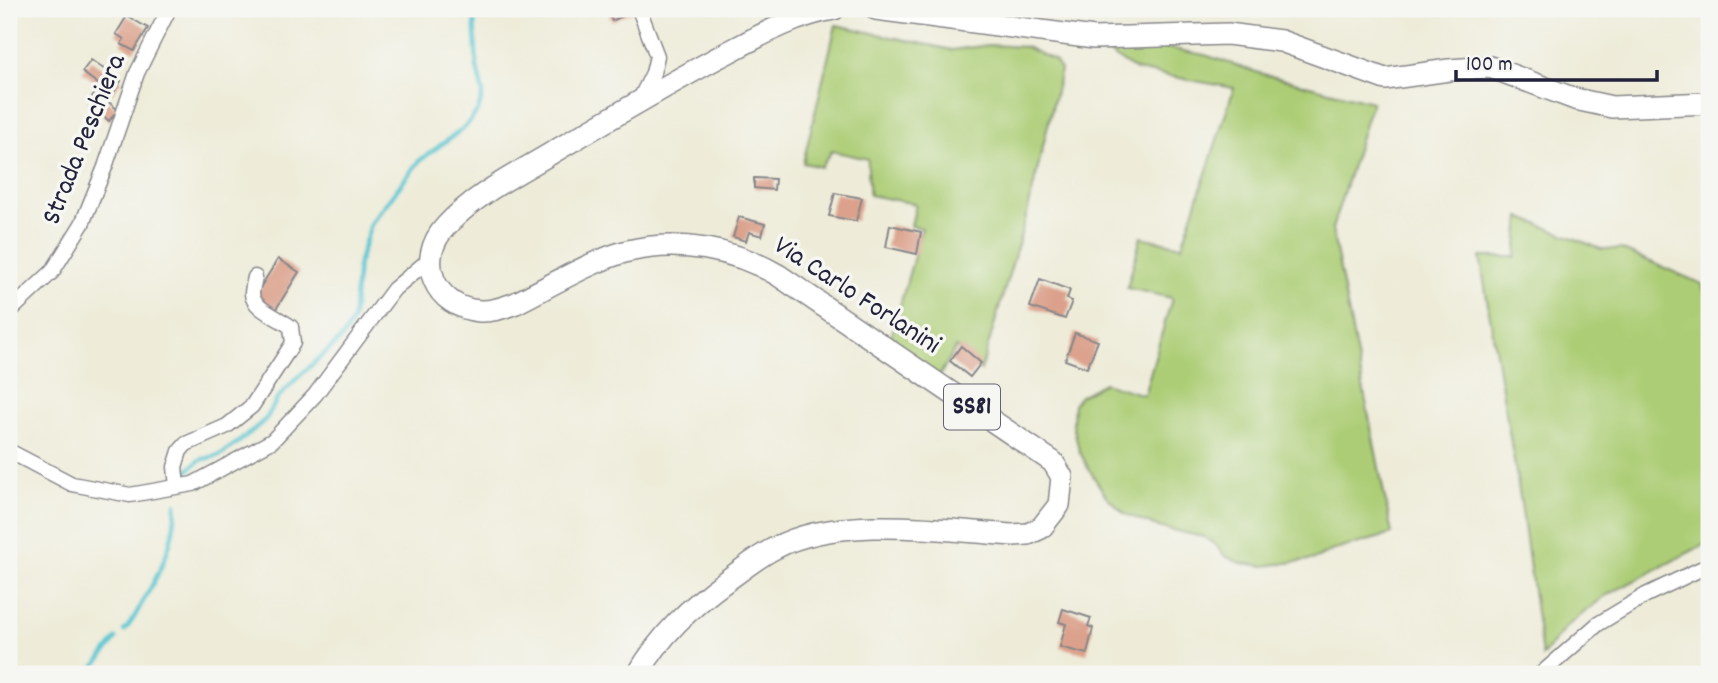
<svg xmlns="http://www.w3.org/2000/svg" width="1718" height="683" font-family="Dekko,sans-serif">
<rect width="100%" height="100%" fill="#f6f6f2"/>
<filter id="ink" filterUnits="userSpaceOnUse"><feTurbulence type="fractalNoise" baseFrequency=".0143" numOctaves="2"/><feDisplacementMap in="SourceGraphic" scale="14" xChannelSelector="R" yChannelSelector="G"/><feConvolveMatrix kernelMatrix="1 2 1 2 8 2 1 2 1" color-interpolation-filters="sRGB"/></filter>
<filter id="wash" filterUnits="userSpaceOnUse"><feTurbulence type="fractalNoise" baseFrequency=".00686" numOctaves="4" result="noise"/><feDisplacementMap in="SourceGraphic" scale="28" xChannelSelector="R" yChannelSelector="G"/><feGaussianBlur stdDeviation="1.57" result="paint"/><feColorMatrix in="noise" values="0 0 0 0 0 0 0 0 0 0 0 0 0 0 0 0 0 1.4 0 .05"/><feComposite in="paint" operator="in"/></filter>
<g filter="url(#wash)">
<rect width="100%" height="100%" fill="#eeecd9"/>
<g fill="#accd75" stroke="#677858" stroke-width="2">
<path d="M836,25L952,50L989,45L1026,47L1054,60L1061,70L1028,210L981,370L956,347L937,380L889,344L922,228L911,226L916,204L869,195C870,182 867,172 868,159L832,151L821,167L803,163Z"/>
<polygon points="1157,46 1205,55 1259,73 1372,102 1332,229 1392,534 1331,551 1316,559 1264,566 1241,563 1225,556 1217,546 1204,537 1158,527 1125,514 1106,496 1087,466 1079,450 1073,425 1074,404 1080,396 1104,383 1144,395 1172,298 1127,288 1141,237 1182,246 1234,88 1136,70 1107,52"/>
<polygon points="1520,217 1601,249 1621,249 1702,284 1709,303 1709,392 1707,394 1709,398 1709,542 1605,596 1566,627 1542,656 1521,503 1480,257 1516,257"/>
</g>
<g fill="none" stroke-linecap="round" stroke-linejoin="round">
<g stroke="#58c4d0" stroke-width="4.5">
<polyline points="184,474 200,460 220,455 240,441 266,419 278,398 295,380 343,337 353,319 358,265 371,223 419,161 465,127 478,111 483,93 477,68 474,17 469,9"/>
<path d="M124,631C132,623 137,612 142,603C161,571 175,542 176,504"/>
<polyline points="89,674 116,639"/>
</g>
</g>
<g id="blocks">
<g fill="#dba18c">
<polygon points="606,9 638,9 612,21"/>
<polygon points="127,16 148,28 134,51 121,44 124,39 116,34"/>
<polygon points="91,60 121,81 112,94 82,72"/>
<polygon points="97,92 118,110 109,121 88,102"/>
<polygon points="754,178 775,179 774,190 754,188"/>
<polygon points="835,193 862,198 856,221 829,216"/>
<polygon points="739,217 765,224 762,236 749,232 746,241 733,237"/>
<polygon points="890,225 921,232 917,254 886,247"/>
<polygon points="278,259 299,272 276,309 255,296"/>
<polygon points="1040,279 1070,290 1067,299 1072,301 1065,319 1030,307"/>
<polygon points="1075,333 1098,341 1087,368 1065,360"/>
<polygon points="961,346 981,363 970,377 950,361"/>
<polygon points="1063,609 1091,618 1088,626 1093,628 1087,654 1060,647 1066,624 1059,622"/>
</g>
</g>
</g>
<g filter="url(#ink)">
<use href="#blocks" fill-opacity="0" stroke="#88878a" stroke-width="2"/>
<g fill="none" stroke-linecap="round" stroke-linejoin="round">
<g stroke="#88878a" stroke-width="17">
<g id="street">
<polyline points="639,9 657,56 653,73 640,99"/>
<polyline points="9,312 52,272 82,224 105,167 137,73 169,9"/>
<polyline points="9,451 72,484 130,495 193,484 272,441 315,395 394,289 431,258"/>
<path d="M177,486L175,467L180,451L186,444L227,426L252,406L293,343L291,327C280,318 253,309 252,294C252,289 254,282 255,277"/>
<polyline points="1541,674 1598,624 1646,595 1709,565"/>
</g>
</g>
<g stroke="#88878a" stroke-width="24">
<g id="primary">
<polyline points="876,9 1094,38 1228,34 1281,41 1385,79 1449,70 1490,67 1575,99 1612,107 1709,103"/>
<path d="M638,674C661,635 689,608 726,581C742,570 757,557 775,548C838,514 944,530 1013,535L1028,534L1041,528L1059,505L1062,477L1053,462L778,275C733,249 679,239 628,251C595,259 548,287 516,303C504,307 493,312 480,311C435,308 414,260 446,226C475,194 519,173 555,151C609,119 662,88 717,58C754,39 792,16 834,9"/>
</g>
</g>
<use href="#street" stroke="#fff" stroke-width="14"/>
<use href="#primary" stroke="#fff" stroke-width="21"/>
</g>
</g>
<g text-anchor="middle" dominant-baseline="central" stroke-width="7" stroke-linejoin="round" paint-order="stroke">
<rect fill="#f6f6f2" stroke="#626272" stroke-width="2" x="944" y="384.5" width="56" height="45" rx="5"/>
<g font-size="26" font-weight="bold" fill="#22223b">
<text x="972" y="407">SS81</text>
</g>
<g font-size="28" fill="#22223b" stroke="#f6f6f2">
<text transform="translate(86 140) rotate(-68)">Strada Peschiera</text>
<text transform="translate(856 297) rotate(33)">Via Carlo Forlanini</text>
</g>
</g>
<rect width="1718" height="683" fill="none" stroke="#f6f6f2" stroke-width="35"/>
<path d="M1456 70v10h201v-10" fill="none" stroke="#22223b" stroke-width="3.5"/>
<text x="1466" y="70" font-size="21" fill="#22223b" stroke="#f6f6f2" stroke-width="5" paint-order="stroke">100 m</text>
</svg>
